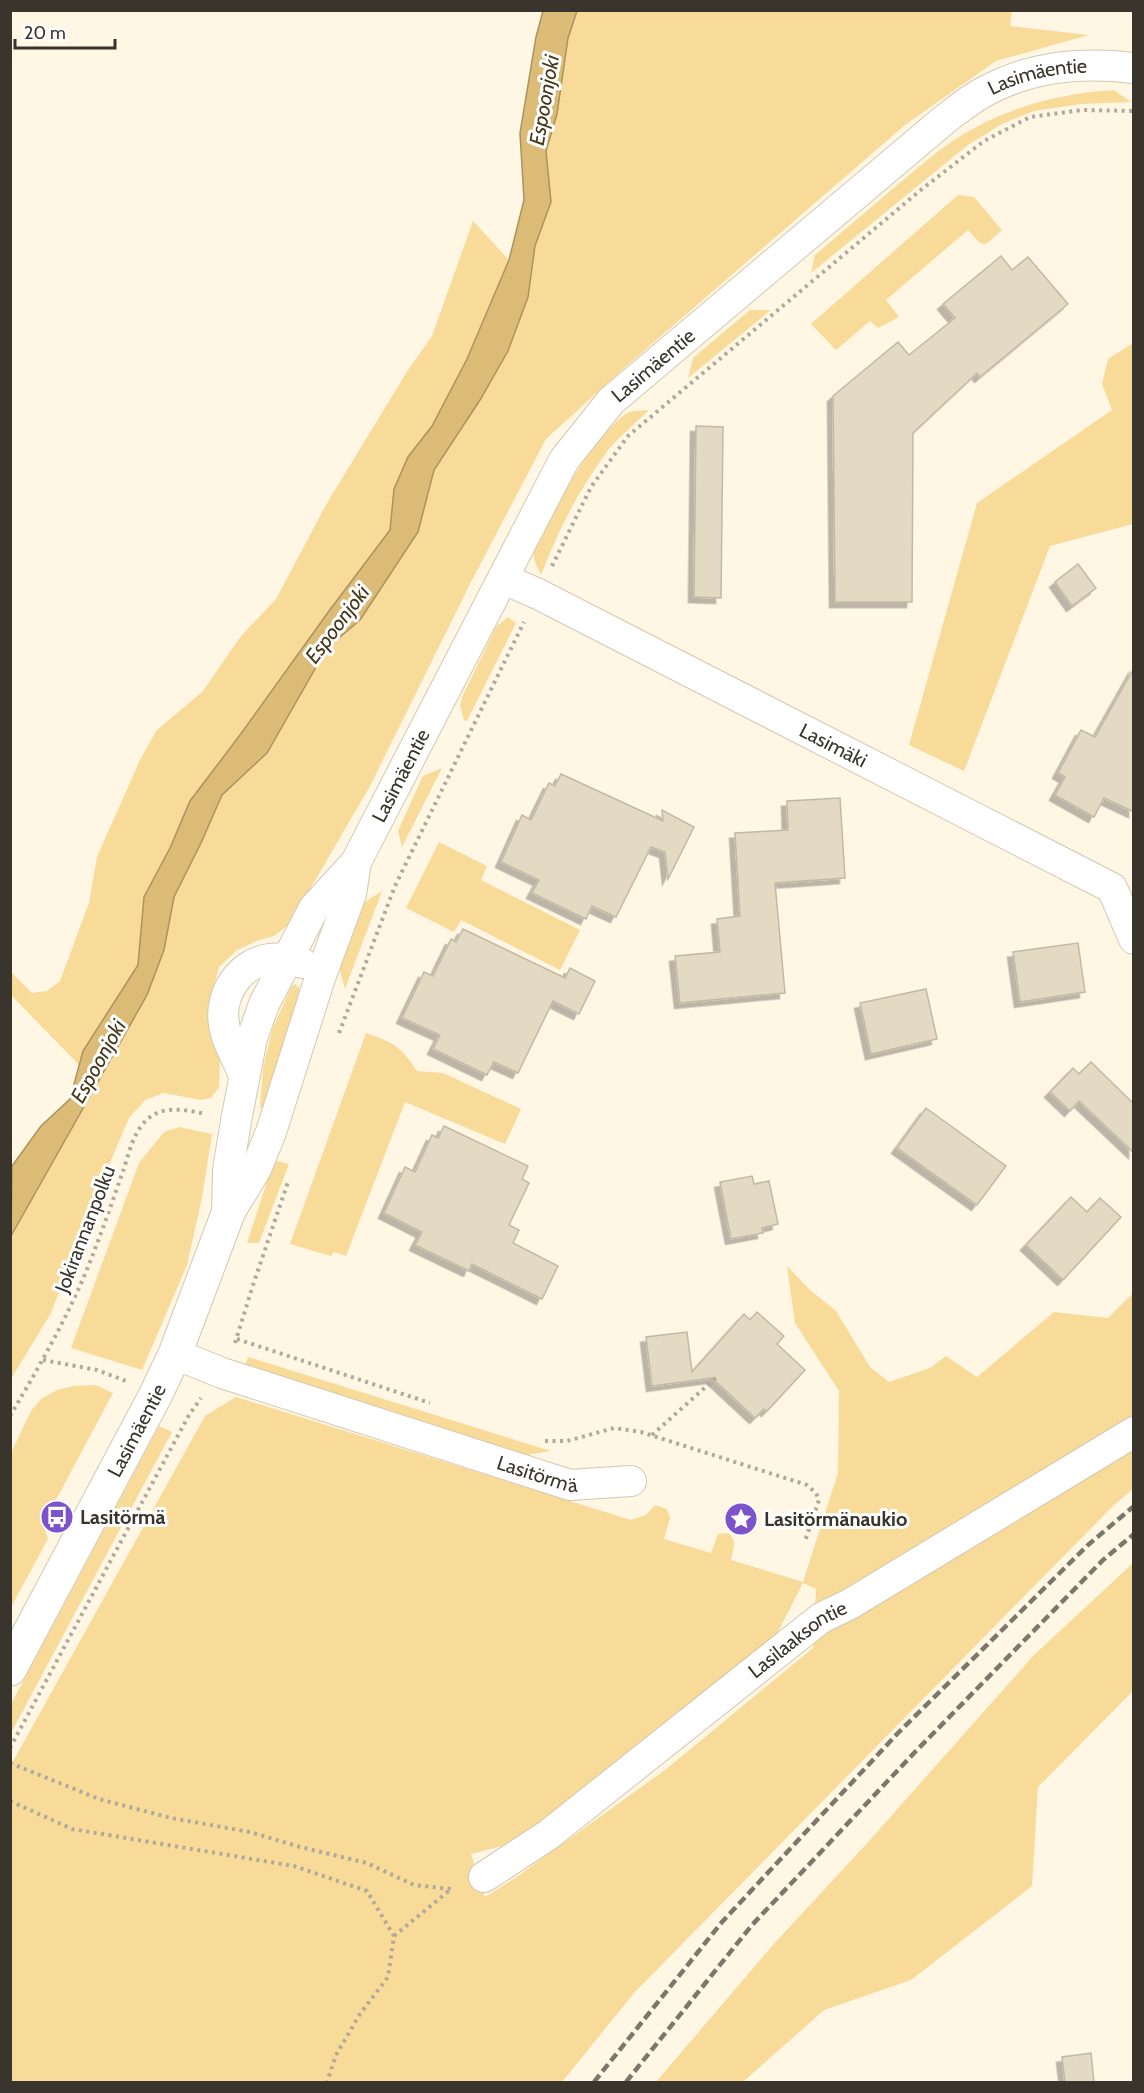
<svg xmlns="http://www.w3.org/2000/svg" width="1144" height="2093" font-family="Cabin,sans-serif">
<defs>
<filter id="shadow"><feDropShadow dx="-5.5" dy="5.5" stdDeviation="0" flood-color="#0004"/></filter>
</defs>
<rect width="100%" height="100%" fill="#fff6e4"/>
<g fill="#f9db99" fill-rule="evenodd">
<polygon points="577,11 1012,11 1010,26 1089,35 996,61 905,125 623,369 546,439 471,582 370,786 302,903 286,927 274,936 259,940 237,950 219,967 208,1006 220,1058 219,1087 211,1098 201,1100 164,1093 145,1100 129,1118 96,1196 51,1313 11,1379 11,1236 147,995 164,950 174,897 201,843 222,795 267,753 327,648 360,620 418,532 434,470 480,400 508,351 528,297 535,246 551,202 546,151 557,113 568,38"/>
<path d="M1114,90L1131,102L1081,104L1034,111L1002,124L968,145L811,273L815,255C842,232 869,209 896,186C915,170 936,152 957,138C1005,108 1059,93 1114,90Z"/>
<polygon points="958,195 974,197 1002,230 986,244 980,243 968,230 886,300 899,317 878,328 870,321 836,350 811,324"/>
<polygon points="473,221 509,260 467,359 432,426 408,457 394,489 390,530 329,611 240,735 190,801 170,848 144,897 138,965 83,1051 80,1066 11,995 10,971 32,993 47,991 60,981 89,903 97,857 140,760 156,731 203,691 241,636 276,599 327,503 408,370 432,336"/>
<polygon points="750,310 771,310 688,378 693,358"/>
<polygon points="1133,343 1133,524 1050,546 964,771 909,745 977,503 1112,410 1102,384 1108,359"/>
<path d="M649,410C636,423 621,435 609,449C580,488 558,530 541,575C538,568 533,561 534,553C535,528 607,419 630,412C636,410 643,411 649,410Z"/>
<polygon points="508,617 516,623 467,721 464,720 460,705 462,697 496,627"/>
<polygon points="442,768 402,847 398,831 423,776"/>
<polygon points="439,842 487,866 481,880 580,930 560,970 461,920 454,932 406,908"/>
<polygon points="382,891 345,989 339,967 362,904"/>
<polygon points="295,984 302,991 264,1109 260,1107 263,1068 272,1030 291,987"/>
<path d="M366,1033C395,1043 400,1046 417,1071L443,1073L521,1109L505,1144L405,1102L346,1256L334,1252L331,1256L290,1244Z"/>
<polygon points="179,1127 212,1134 202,1198 187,1265 142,1370 71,1348 139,1163 164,1132"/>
<polygon points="274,1160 289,1164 259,1243 247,1243"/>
<path d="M787,1266L810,1290L836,1311L870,1367L889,1382L930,1368L946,1356L977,1377L1054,1312L1108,1318L1133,1293V1489L1113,1506L634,1993L562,2082H11V1765L205,1416L236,1397L631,1520L646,1515L655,1505L667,1509L670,1518L664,1539L711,1553L718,1534L728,1533C738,1541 733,1549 731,1560L803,1582L838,1473L839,1391L795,1323ZM803,1583L816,1589L813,1648L665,1770L515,1878L485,1897L471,1854L506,1845L538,1827L764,1649L778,1632Z"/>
<polygon points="248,1357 551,1451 515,1457 244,1369"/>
<polygon points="96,1385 113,1393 43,1524 48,1539 11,1607 11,1453 31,1411 41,1399 57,1390 74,1386"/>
<polygon points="159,1426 172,1432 11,1733 11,1704"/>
<polygon points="1133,1563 1133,1691 1038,1787 1032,1886 911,1980 824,2010 743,2082 656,2082 772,1946 870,1840 1033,1656"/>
</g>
<polygon fill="#dbbb75" stroke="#aa935f" stroke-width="1.5" points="543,11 577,11 568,38 557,114 546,151 551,202 535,246 528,297 508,351 480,400 434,470 418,532 360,620 327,648 267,753 222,795 201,843 174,897 164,950 147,995 11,1236 12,1166 41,1126 70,1099 83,1051 138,965 144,897 170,848 190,801 240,735 329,611 390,530 394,489 408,457 432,426 467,359 509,260 524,200 520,133 536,37"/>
<g fill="#e4dac3" stroke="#c3b9a3" stroke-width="1.5" filter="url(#shadow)">
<polygon points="1001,256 1012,270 1028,257 1068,304 980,377 977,373 913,433 912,602 835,602 833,396 898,342 909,355 955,318 943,304"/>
<polygon points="696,426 723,427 721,598 694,597"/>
<polygon points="1078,564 1096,588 1072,606 1055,582"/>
<polygon points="1134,668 1134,812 1104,798 1094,817 1055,795 1065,777 1058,773 1081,730 1095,737"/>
<polygon points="561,774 663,821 662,810 694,827 668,879 665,852 651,847 616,917 592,906 586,919 532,893 539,880 501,862 522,815 531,820 549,783 555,786"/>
<polygon points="840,798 845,878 775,883 785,993 680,1003 675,956 720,952 717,919 740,916 735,833 788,830 787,801"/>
<polygon points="463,929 565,978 570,968 595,981 579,1014 553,1001 518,1073 494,1062 487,1075 433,1049 440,1035 402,1018 424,972 433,976 451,939 456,942"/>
<polygon points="1078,943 1085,992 1020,1002 1013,952"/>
<polygon points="926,989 937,1039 871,1054 860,1003"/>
<polygon points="1091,1062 1134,1104 1134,1153 1079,1101 1070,1111 1050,1092 1073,1068 1079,1074"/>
<polygon points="926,1108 1006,1166 977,1205 897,1148"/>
<polygon points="444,1126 528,1166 522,1179 529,1183 509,1225 519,1230 513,1243 558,1266 542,1299 472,1264 469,1271 415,1245 422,1232 384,1213 405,1167 415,1172 432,1135 438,1138"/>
<polygon points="752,1176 754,1184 769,1181 778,1224 762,1228 763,1233 731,1239 720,1182"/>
<polygon points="1071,1197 1087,1212 1100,1198 1121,1217 1063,1280 1026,1245"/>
<polygon points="757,1312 784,1336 777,1344 805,1370 767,1411 764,1409 755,1418 712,1378 652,1386 646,1337 687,1332 692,1372 744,1314 750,1320"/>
<polygon points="1091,2053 1094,2082 1065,2082 1062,2057"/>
</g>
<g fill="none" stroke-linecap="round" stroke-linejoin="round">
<g stroke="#d3c8b2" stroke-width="32">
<g id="street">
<path id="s1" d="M504,579L538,594L1112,888L1134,939"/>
<path d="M244,1076C238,1059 226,1042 224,1024C219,995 239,963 270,959C280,957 292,960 302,963"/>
<polyline points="228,1215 256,1169 271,1132 320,978 351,894 356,862"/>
<path id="s2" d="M227,1216L228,1170L236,1121L252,1038L264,1004L314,908L356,862L564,460L611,401L944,120C956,111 968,101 982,93C1030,66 1079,62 1134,68"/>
<path id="s3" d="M175,1354L222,1373L570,1485L631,1481"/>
<path id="s4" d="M484,1877L548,1835L821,1618L850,1604L1134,1432"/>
</g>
</g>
<g stroke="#d3c8b2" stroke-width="35">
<g id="secondary">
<path id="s5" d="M10,1669L155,1396L175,1354L227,1216"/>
</g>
</g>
<g stroke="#b0a99a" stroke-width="4" stroke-dasharray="3 4.5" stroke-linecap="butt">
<polyline points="552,566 591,487 628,436 922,189 984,141 1030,117 1082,110 1134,111"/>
<polyline points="339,1033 395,886 524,622"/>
<polyline points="237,1339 430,1403"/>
<polyline points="235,1343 253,1285 288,1182"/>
<polyline points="43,1360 97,1370 126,1381"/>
<path d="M10,1416C42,1362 73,1308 95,1249C105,1223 114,1197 123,1171C128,1157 132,1137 142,1125C158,1104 183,1109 205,1114"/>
<polyline points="652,1435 719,1375"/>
<polyline points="545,1441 567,1441 614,1428 641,1432 807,1485 816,1493 819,1500 805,1541"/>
<polyline points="10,1748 189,1415 201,1398"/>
<polyline points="10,1763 99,1799 171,1818 250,1832 300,1847 367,1863 414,1885 451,1889 455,1888"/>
<polyline points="10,1801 72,1829 294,1866 367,1891 394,1936 388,1977 360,2014 336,2055 327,2082"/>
<polyline points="394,1936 450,1890"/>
</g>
<use href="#street" stroke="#fff" stroke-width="30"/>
<use href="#secondary" stroke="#fff" stroke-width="33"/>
<g stroke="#7c776b" stroke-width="4.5" stroke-dasharray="9 4.5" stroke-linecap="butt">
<polyline points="594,2082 722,1922 898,1733 1088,1545 1134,1506"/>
<polyline points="626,2082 752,1925 915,1752 1103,1560 1134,1534"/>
</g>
</g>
<defs>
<g id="bus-disc" transform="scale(1.725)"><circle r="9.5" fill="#7d53cc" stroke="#fff"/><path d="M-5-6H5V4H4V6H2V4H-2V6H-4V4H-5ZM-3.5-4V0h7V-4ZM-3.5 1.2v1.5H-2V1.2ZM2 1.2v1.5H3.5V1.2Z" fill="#fff"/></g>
<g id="sight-disc" transform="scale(1.725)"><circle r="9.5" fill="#7d53cc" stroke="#fff"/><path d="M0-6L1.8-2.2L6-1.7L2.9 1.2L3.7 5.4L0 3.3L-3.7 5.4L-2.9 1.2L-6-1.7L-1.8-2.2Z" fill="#fff"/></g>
</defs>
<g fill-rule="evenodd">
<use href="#bus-disc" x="57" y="1517"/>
<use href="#sight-disc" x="741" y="1519"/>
</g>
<g text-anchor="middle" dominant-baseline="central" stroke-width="6" stroke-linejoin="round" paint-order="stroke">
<g font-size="20" fill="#39352c" stroke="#fff">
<text stroke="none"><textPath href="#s2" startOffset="1456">Lasimäentie</textPath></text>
<text stroke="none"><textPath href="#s2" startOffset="970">Lasimäentie</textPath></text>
<text stroke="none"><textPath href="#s1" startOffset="369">Lasimäki</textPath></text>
<text stroke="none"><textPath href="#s2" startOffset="484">Lasimäentie</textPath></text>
<text transform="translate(85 1229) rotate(-69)">Jokirannanpolku</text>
<text stroke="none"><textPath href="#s5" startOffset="270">Lasimäentie</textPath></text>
<text stroke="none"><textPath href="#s3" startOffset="382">Lasitörmä</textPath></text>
<text stroke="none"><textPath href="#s4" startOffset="394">Lasilaaksontie</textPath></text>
</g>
<g font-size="20" font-weight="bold" fill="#39352c" stroke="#fff" text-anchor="start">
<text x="80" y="1517">Lasitörmä</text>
<text x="764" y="1519">Lasitörmänaukio</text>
</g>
<g font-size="21" font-style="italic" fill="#453819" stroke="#fff">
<text transform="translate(544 100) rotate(-80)">Espoonjoki</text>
<text transform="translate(337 624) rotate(-53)">Espoonjoki</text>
<text transform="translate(98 1061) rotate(-61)">Espoonjoki</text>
</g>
</g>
<rect width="1144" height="2093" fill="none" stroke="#39352c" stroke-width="24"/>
<path d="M15 39v9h100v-9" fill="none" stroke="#39352c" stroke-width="3"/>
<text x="24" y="39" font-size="18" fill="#39352c" stroke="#ffffff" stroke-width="4.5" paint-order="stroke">20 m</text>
</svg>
